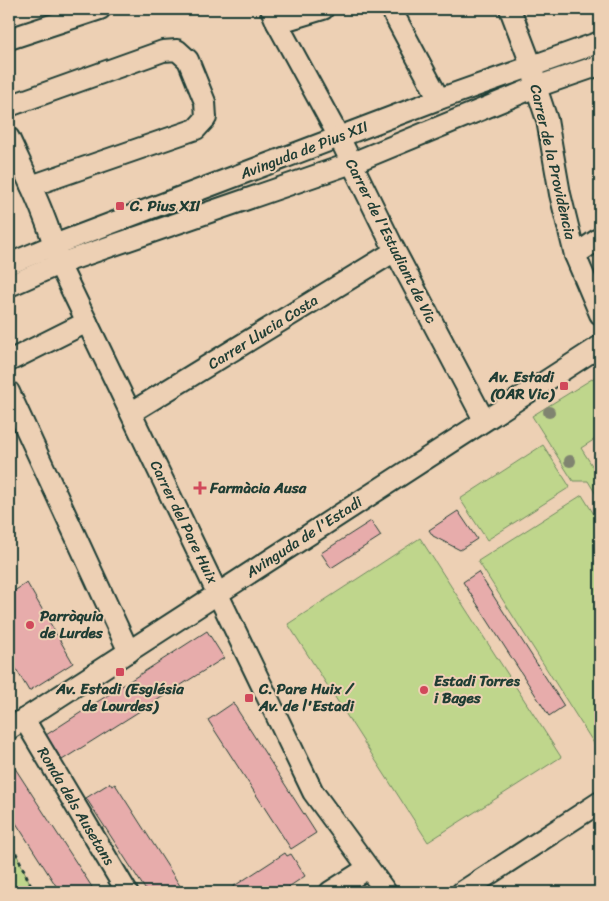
<svg xmlns="http://www.w3.org/2000/svg" width="609" height="901" font-family="Sriracha,sans-serif">
<rect width="100%" height="100%" fill="#edd0b4"/>
<filter id="ink" filterUnits="userSpaceOnUse"><feTurbulence type="fractalNoise" baseFrequency=".02" numOctaves="2"/><feDisplacementMap in="SourceGraphic" scale="10" xChannelSelector="R" yChannelSelector="G"/><feConvolveMatrix kernelMatrix="1 2 1 2 8 2 1 2 1" color-interpolation-filters="sRGB"/></filter>
<g filter="url(#ink)">
<g fill="#bfd68c" stroke="#6f8a60">
<polygon points="600,374 600,436 581,448 600,478 600,501 588,481 573,481 532,416"/>
<polygon points="543,445 570,487 487,540 460,499"/>
<polygon points="582,495 600,524 600,753 478,561"/>
<polygon points="420,538 561,757 428,842 288,624"/>
<polygon points="9,838 34,892 9,892"/>
</g>
<g fill="#e7acab" stroke="#1f3d34">
<polygon points="600,466 600,478 595,469"/>
<polygon points="458,511 477,539 460,550 433,536 429,530"/>
<polygon points="371,521 381,536 331,568 321,553"/>
<polygon points="478,572 564,706 549,716 463,582"/>
<polygon points="27,583 73,663 29,691 9,657 9,594"/>
<polygon points="207,631 224,658 62,760 46,735"/>
<polygon points="233,703 316,833 291,849 208,720"/>
<polygon points="9,759 92,887 85,892 60,892 9,812"/>
<polygon points="110,783 112,786 115,784 184,892 147,892 86,798"/>
<polygon points="285,853 287,856 291,854 305,876 281,892 225,892"/>
</g>
<g fill="none" stroke-linecap="round" stroke-linejoin="round">
<g stroke="#1f3d34" stroke-width="24">
<g id="minor">
<polyline points="271,9 277,23 339,137 395,251 484,420"/>
<polyline points="391,9 439,99"/>
<polyline points="510,9 532,67 536,87 547,120 560,194 575,255 600,314"/>
<polyline points="277,23 323,9"/>
<polyline points="9,39 100,9"/>
<polyline points="9,106 163,51 177,50 188,60 205,102 206,118 196,129 31,186"/>
<path d="M9,138C27,178 49,220 59,264L313,792L386,892"/>
<polyline points="575,255 600,238"/>
<polyline points="9,264 54,245 439,99 600,42"/>
<polyline points="9,286 59,264 352,163 536,87 600,65"/>
<polyline points="9,361 87,322"/>
<polyline points="9,392 129,652"/>
<polyline points="132,412 395,251"/>
<polyline points="24,719 127,892"/>
<polyline points="9,729 600,346"/>
<polyline points="330,892 368,868"/>
<polyline points="462,892 600,802"/>
</g>
</g>
<polyline stroke="#1f3d34" stroke-width="3" stroke-dasharray="4 4" stroke-linecap="butt" points="9,838 34,892"/>
<use href="#minor" stroke="#edd0b4" stroke-width="20"/>
</g>
<g fill="#808470">
<circle cx="549" cy="412" r="6"/>
<circle cx="570" cy="461" r="6"/>
</g>
</g>
<g fill="#d1495b" stroke="#edd0b4" stroke-width="2">
<rect x="115" y="201" width="10" height="10" rx="2.5"/>
<rect x="559" y="381" width="10" height="10" rx="2.5"/>
<path d="M197.5 480.5h5v5h5v5h-5v5h-5v-5h-5v-5h5z"/>
<circle cx="30" cy="625" r="5"/>
<rect x="115" y="667" width="10" height="10" rx="2.5"/>
<circle cx="424" cy="690" r="5"/>
<rect x="244" y="693" width="10" height="10" rx="2.5"/>
</g>
<g text-anchor="middle" dominant-baseline="central" stroke-width="4" stroke-linejoin="round" paint-order="stroke">
<g font-size="15" fill="#1f3d34" stroke="#edd0b4">
<text transform="translate(304 150) rotate(-21)">Avinguda de Pius XII</text>
<text transform="translate(553 162) rotate(77)">Carrer de la Providència</text>
<text transform="translate(391 241) rotate(63)">Carrer de l'Estudiant de Vic</text>
<text transform="translate(263 332) rotate(-32)">Carrer Llucia Costa</text>
<text transform="translate(184 522) rotate(64)">Carrer del Pare Huix</text>
<text transform="translate(304 537) rotate(-33)">Avinguda de l'Estadi</text>
<text transform="translate(76 806) rotate(59)">Ronda dels Ausetans</text>
</g>
<g font-size="15" font-weight="bold" fill="#1f3d34" stroke="#edd0b4" text-anchor="start">
<text x="130" y="206">C. Pius XII</text>
<text x="554" y="377" text-anchor="end">Av. Estadi<tspan x="554" dy="17">(OAR Vic)</tspan></text>
<text x="210" y="488">Farmàcia Ausa</text>
<text x="40" y="616">Parròquia<tspan x="40" dy="17">de Lurdes</tspan></text>
<text x="434" y="681">Estadi Torres<tspan x="434" dy="17">i Bages</tspan></text>
<text x="120" y="689" text-anchor="middle">Av. Estadi (Església<tspan x="120" dy="17">de Lourdes)</tspan></text>
<text x="259" y="689">C. Pare Huix /<tspan x="259" dy="17">Av. de l'Estadi</tspan></text>
</g>
</g>
<rect width="609" height="901" fill="none" stroke="#edd0b4" stroke-width="30"/>
<rect x="15" y="15" width="579" height="871" fill="none" stroke="#1f3d34" stroke-width="2" filter="url(#ink)"/>
</svg>
